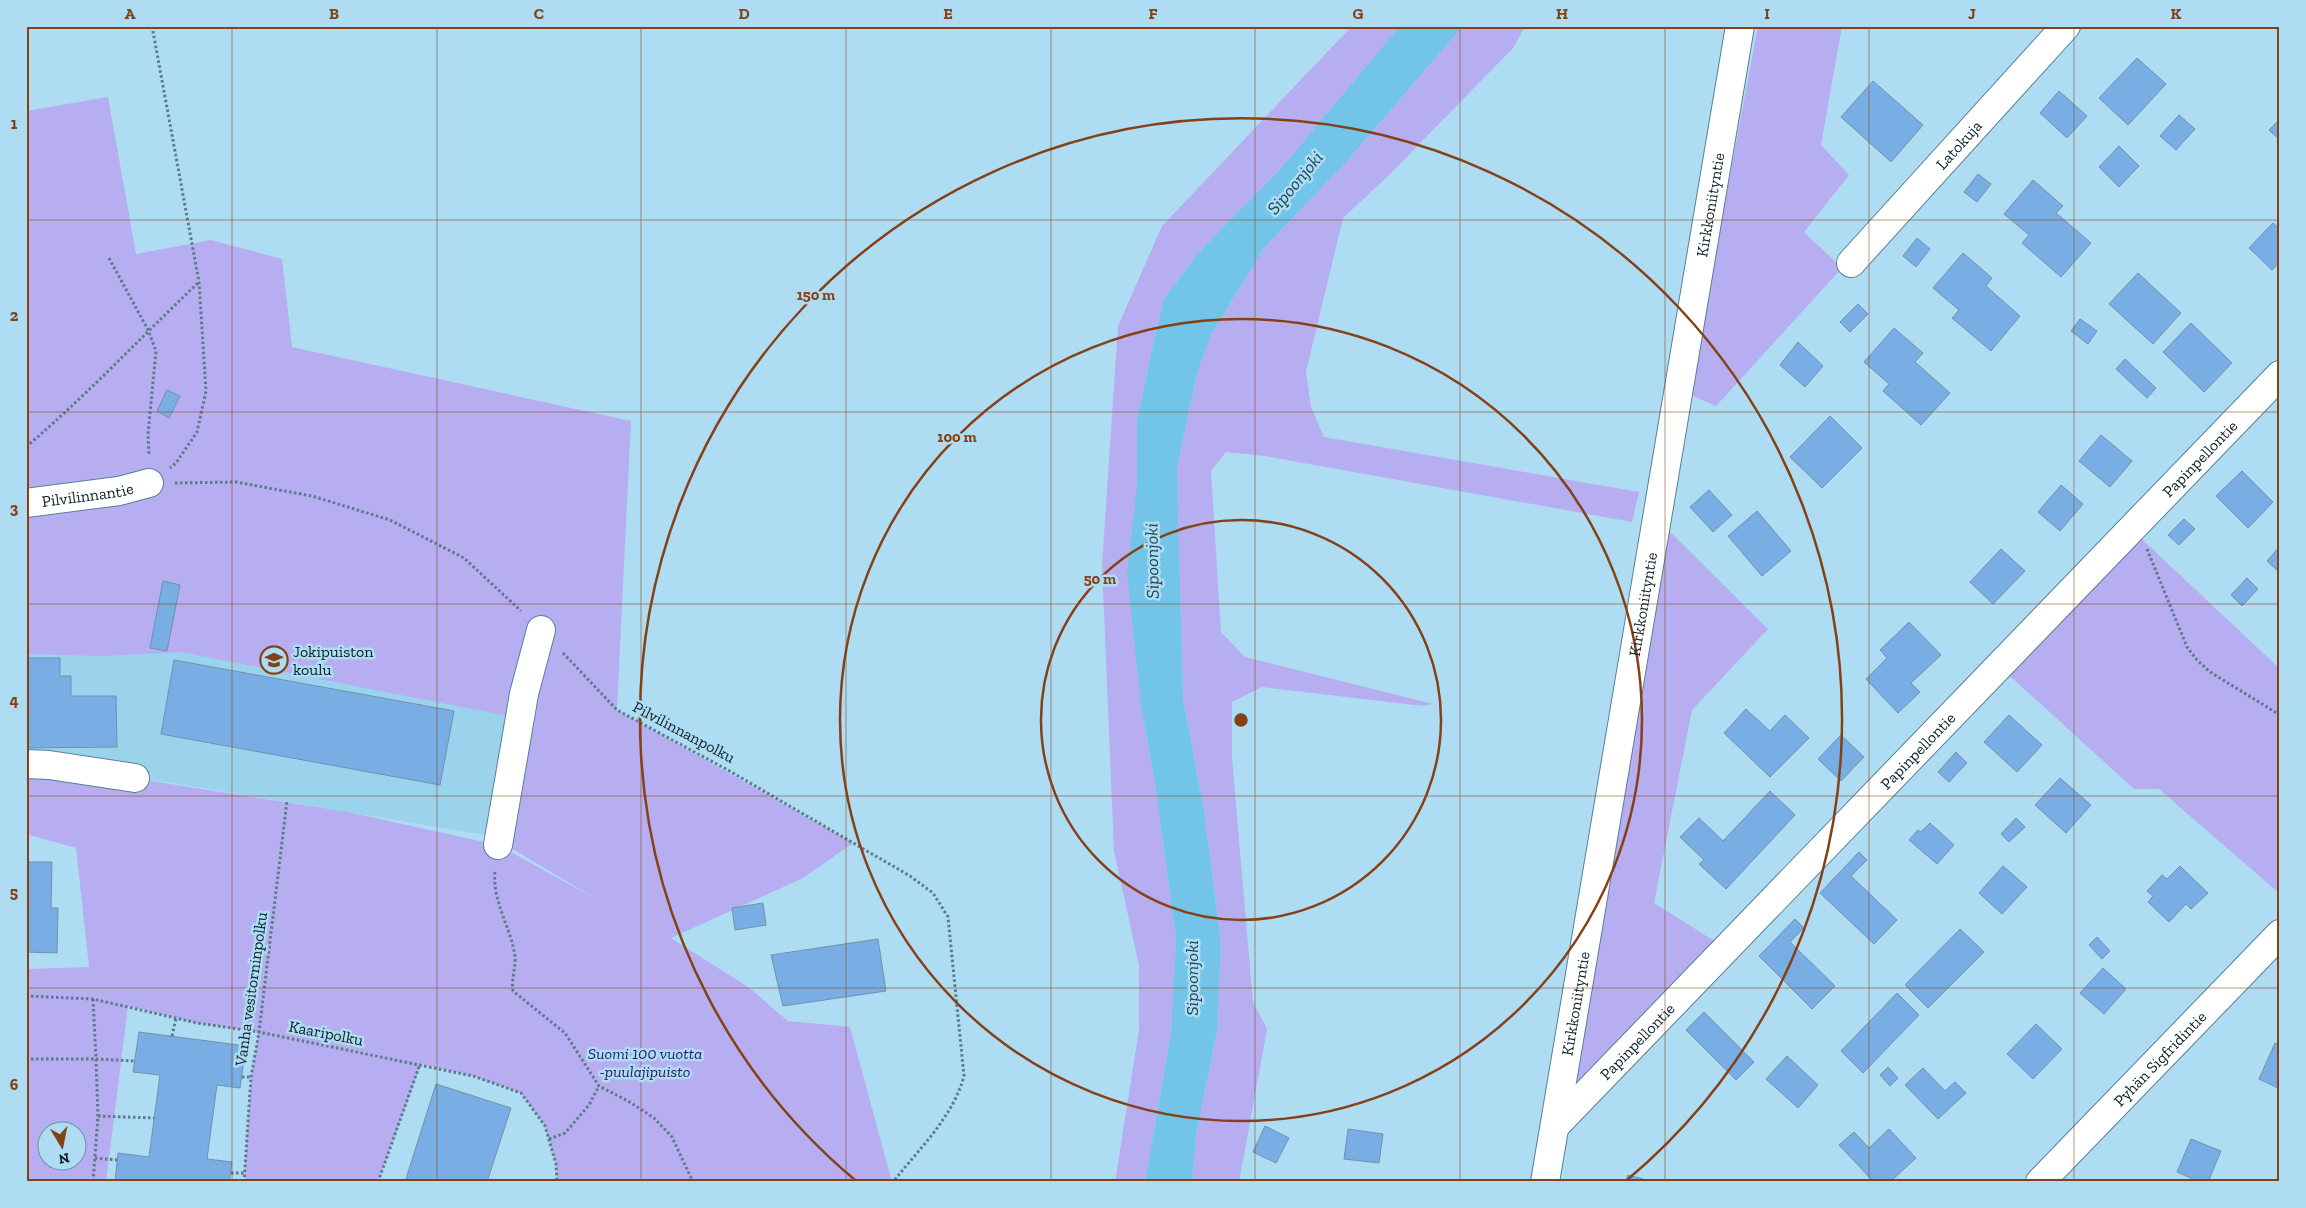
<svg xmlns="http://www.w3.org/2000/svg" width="2306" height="1208" font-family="'Zilla Slab',serif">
<rect width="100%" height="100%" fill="#aedcf2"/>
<polygon fill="#9bd2ec" points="26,518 530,632 491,836 191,786 49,765 26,764"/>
<g fill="#b6aef0" fill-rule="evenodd">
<polygon points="1352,26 1400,26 1282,167 1200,251 1164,299 1152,349 1137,421 1141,705 1155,783 1176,939 1171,1033 1145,1182 1115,1182 1139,1030 1139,966 1114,851 1102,565 1118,326 1162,226"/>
<polygon points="1463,26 1525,26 1514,47 1391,173 1343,218 1306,372 1311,407 1324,437 1639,492 1632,522 1265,456 1226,452 1211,471 1221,632 1245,657 1433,704 1423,706 1262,687 1232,702 1232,758 1253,1002 1267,1029 1239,1182 1192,1182 1196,1136 1217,1031 1221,943 1204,810 1183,699 1177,468 1197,374 1211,335 1264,248 1348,160"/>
<polygon points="1758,26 1842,26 1821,145 1849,175 1804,232 1842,268 1716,406 1689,394"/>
<path d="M108,97L136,254L211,240L282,259L292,347L631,421L617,710L853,843L803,878L671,938L748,987L788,1021L850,1027L892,1182H557L556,1164L545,1126L521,1093L473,1076L421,1064L378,1182H244L251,1077L259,1032L197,1023L128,1006L106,1182H26V969L89,967L76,848L26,834V764L49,765L348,812L498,845L598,900L491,836L508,716L181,652L103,656L26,654V111ZM48,1130H78V1160H48Z"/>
<polygon points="1667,529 1768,629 1692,710 1654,903 1716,942 1583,1086 1570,1085"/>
<polygon points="2131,529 2280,669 2280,894 2159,789 2134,789 1999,666"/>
</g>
<polygon fill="#72c4e9" points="1400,26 1463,26 1348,160 1264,248 1211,335 1197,374 1177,468 1183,699 1204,810 1221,943 1217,1031 1196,1136 1192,1182 1145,1182 1171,1033 1176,939 1155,783 1141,705 1127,574 1137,486 1137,421 1152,349 1164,299 1200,251 1282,167"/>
<g fill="#79aee4" stroke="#7290af">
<polygon points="2137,58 2166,84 2128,125 2099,98"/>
<polygon points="1873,81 1923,125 1891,162 1841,117"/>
<polygon points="2059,91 2087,116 2067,138 2040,113"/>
<polygon points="2179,115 2195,129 2176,150 2160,136"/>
<polygon points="2280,119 2280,140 2269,130"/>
<polygon points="2119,146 2139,166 2119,187 2099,167"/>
<polygon points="1978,174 1991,184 1977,202 1964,192"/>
<polygon points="2033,180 2063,206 2056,213 2091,243 2061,277 2022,243 2029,235 2004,214"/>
<polygon points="2273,223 2280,229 2280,262 2272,270 2249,248"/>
<polygon points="1917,238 1930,249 1916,267 1903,256"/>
<polygon points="1963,253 1992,278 1986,286 2020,316 1991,351 1952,318 1959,310 1933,288"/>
<polygon points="2138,273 2181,313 2153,344 2109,304"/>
<polygon points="1858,304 1868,314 1850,332 1840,322"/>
<polygon points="2080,319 2097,331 2088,344 2071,331"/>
<polygon points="2191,323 2232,363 2204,392 2163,352"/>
<polygon points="1894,328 1923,353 1915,362 1950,393 1921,425 1883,391 1889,384 1864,362"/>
<polygon points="1798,342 1823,366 1805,387 1780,365"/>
<polygon points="2125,359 2156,388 2147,398 2116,369"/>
<polygon points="167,390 180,396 169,418 157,411"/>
<polygon points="1830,416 1862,448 1822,488 1790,457"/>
<polygon points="2101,435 2132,461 2110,487 2079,461"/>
<polygon points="2242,471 2273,502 2248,528 2216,496"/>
<polygon points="2061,485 2083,504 2060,531 2038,512"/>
<polygon points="1709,490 1732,515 1713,532 1690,507"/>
<polygon points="1757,511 1791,551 1762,576 1728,536"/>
<polygon points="2184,519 2195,529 2179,545 2168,535"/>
<polygon points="2280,546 2280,573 2267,561"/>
<polygon points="2001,549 2025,571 1993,604 1970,582"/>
<polygon points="2247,578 2258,589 2242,606 2231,595"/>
<polygon points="163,581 180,585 167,651 150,648"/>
<polygon points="1909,622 1941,655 1911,683 1920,692 1898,713 1866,679 1887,658 1880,650"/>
<polygon points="26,658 60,658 60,676 71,676 71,696 116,696 117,747 26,748"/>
<polygon points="174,660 454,711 440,785 161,734"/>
<polygon points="1746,709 1770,731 1785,715 1809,738 1770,777 1724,733"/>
<polygon points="2009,715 2042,745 2017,772 1984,742"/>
<polygon points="1841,735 1864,757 1841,781 1818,759"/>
<polygon points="1956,752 1967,763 1949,782 1938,772"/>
<polygon points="2060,778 2091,805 2066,833 2035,805"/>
<polygon points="1770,791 1795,815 1726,889 1699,864 1704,860 1680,837 1699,818 1723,841"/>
<polygon points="2016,818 2025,827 2009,842 2001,834"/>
<polygon points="1930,823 1954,845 1937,864 1909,840 1918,830 1921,832"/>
<polygon points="1859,852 1867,860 1851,876 1897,920 1874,944 1820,893"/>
<polygon points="26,862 52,862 51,908 58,908 57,953 26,952"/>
<polygon points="2003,866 2027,887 2002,914 1979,893"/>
<polygon points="2180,866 2208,893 2191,909 2186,904 2169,922 2148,902 2153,896 2147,891 2162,875 2167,879"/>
<polygon points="763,903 766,925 735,930 732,908"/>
<polygon points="1795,919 1804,928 1790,942 1835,986 1812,1009 1759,956"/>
<polygon points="1960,929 1984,952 1928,1008 1905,985"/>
<polygon points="2097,937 2110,951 2102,959 2089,945"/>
<polygon points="878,939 886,991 783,1006 771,955"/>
<polygon points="2103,968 2126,989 2104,1014 2080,993"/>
<polygon points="1897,993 1919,1015 1863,1073 1841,1051"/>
<polygon points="1704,1012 1754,1062 1736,1080 1686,1030"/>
<polygon points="2036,1024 2062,1049 2033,1079 2007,1054"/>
<polygon points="139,1032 246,1046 240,1088 217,1085 207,1159 232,1162 229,1182 115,1182 118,1153 149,1157 160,1075 133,1072"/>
<polygon points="2275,1043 2280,1045 2280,1089 2259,1079"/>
<polygon points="1787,1056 1818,1085 1798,1108 1766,1079"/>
<polygon points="1888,1067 1898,1078 1890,1086 1880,1075"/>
<polygon points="1923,1068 1945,1091 1955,1082 1966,1093 1938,1119 1905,1085"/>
<polygon points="436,1084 511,1108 487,1182 405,1182"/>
<polygon points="1265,1126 1289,1138 1276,1163 1253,1152"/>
<polygon points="1348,1129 1383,1134 1379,1163 1344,1159"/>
<polygon points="1889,1129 1916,1158 1890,1182 1874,1182 1839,1145 1854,1132 1869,1148"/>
<polygon points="2191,1139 2221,1151 2208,1182 2200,1182 2177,1172"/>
<polygon points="1628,1175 1654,1182 1626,1182"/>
</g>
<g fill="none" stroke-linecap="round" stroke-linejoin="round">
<g stroke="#568196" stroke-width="30">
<g id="minor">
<path id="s1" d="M1851,263L2066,26"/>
<path id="s2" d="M26,503L119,491L149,483"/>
<polyline points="26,764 49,765 135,778"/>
<polyline points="498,845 524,694 541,630"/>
<path id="s3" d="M1555,1126L2280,375"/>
<path id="s4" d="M1545,1182L1740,26"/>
<path id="s5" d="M2040,1182L2280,934"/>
</g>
</g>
<g stroke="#5b7b89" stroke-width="3" stroke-dasharray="2.5 2.5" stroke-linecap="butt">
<polyline points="152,26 199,282 206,391 197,432 176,463 170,468"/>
<polyline points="109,258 148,330 156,351 148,434 149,456"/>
<path d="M26,447C87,395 141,337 199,282"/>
<polyline points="175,483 236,482 312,496 390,520 464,558 521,611"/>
<polyline points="2147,549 2187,647 2197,660 2210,672 2280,715"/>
<path d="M563,653L617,710L726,769L910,876L933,893L948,917L964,1076C953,1117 919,1149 893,1182"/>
<path d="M495,872C492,901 511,928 515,956C516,968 511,979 513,991L565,1033L599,1086L628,1101L654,1118L672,1137L693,1182"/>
<polyline points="26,996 93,999 197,1023 259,1032 473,1076 521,1093 545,1126 556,1164 557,1182"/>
<polyline points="93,999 96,1059 135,1061"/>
<polyline points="172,1036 176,1018"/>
<polyline points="26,1059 96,1059 98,1116 93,1182"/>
<polyline points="242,1077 251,1077"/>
<polyline points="98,1116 154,1118"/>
<polyline points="549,1139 565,1133 589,1105 599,1086"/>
<polyline points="95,1158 117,1160"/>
<polyline points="231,1173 245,1173"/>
<polyline points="244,1182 251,1077 259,1032 287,801"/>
<polyline points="378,1182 420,1064"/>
</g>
<use href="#minor" stroke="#fff" stroke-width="28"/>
</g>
<path fill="none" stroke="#854115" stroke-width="1" stroke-opacity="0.55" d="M232,26V1182M437,26V1182M641,26V1182M846,26V1182M1051,26V1182M1255,26V1182M1460,26V1182M1665,26V1182M1869,26V1182M2074,26V1182M26,220H2280M26,412H2280M26,604H2280M26,796H2280M26,988H2280"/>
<g fill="none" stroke="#854115" stroke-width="2.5">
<circle cx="1241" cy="720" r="200"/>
<circle cx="1241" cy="720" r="401"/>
<path d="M855 1180A601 601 0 1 1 1627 1180"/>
</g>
<defs>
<g id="school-ring" transform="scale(1.4375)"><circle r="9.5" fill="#aedcf2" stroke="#854115" stroke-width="1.5"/><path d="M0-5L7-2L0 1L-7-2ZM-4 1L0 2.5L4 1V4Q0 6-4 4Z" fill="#854115"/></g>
</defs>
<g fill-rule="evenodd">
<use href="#school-ring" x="274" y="660"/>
</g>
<g text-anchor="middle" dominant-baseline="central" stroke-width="5" stroke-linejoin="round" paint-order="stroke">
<g font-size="16" fill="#0d1f27" stroke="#aedcf2">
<text stroke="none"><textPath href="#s1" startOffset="160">Latokuja</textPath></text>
<text stroke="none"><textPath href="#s4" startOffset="991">Kirkkoniityntie</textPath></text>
<text stroke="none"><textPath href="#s3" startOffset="928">Papinpellontie</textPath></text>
<text stroke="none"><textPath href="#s2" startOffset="62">Pilvilinnantie</textPath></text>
<text stroke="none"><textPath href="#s4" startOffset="586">Kirkkoniityntie</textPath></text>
<text transform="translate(684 732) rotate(28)">Pilvilinnanpolku</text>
<text stroke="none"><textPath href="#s3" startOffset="522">Papinpellontie</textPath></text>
<text transform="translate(251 989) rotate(-82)">Vanha vesitorninpolku</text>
<text stroke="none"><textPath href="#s4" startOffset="181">Kirkkoniityntie</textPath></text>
<text transform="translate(326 1033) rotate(11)">Kaaripolku</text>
<text stroke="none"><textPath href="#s3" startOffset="118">Papinpellontie</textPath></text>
<text stroke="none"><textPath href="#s5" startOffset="172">Pyhän Sigfridintie</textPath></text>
</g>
<g font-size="16" fill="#0d1f27" stroke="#aedcf2" text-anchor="start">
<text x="293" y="651">Jokipuiston<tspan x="293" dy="18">koulu</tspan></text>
</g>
<g font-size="16" font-style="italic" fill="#2d1664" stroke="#aedcf2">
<text x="645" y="1053">Suomi 100 vuotta<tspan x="645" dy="18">-puulajipuisto</tspan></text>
</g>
<g font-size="18" font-style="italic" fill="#1e4353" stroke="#aedcf2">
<text transform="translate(1295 183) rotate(-50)">Sipoonjoki</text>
<text transform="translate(1152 561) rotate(-91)">Sipoonjoki</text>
<text transform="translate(1192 978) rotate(-90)">Sipoonjoki</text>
</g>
</g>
<circle cx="1241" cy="720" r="8" fill="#854115" stroke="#aedcf2" stroke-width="2.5"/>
<g font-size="15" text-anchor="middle" font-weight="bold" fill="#854115" stroke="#aedcf2" stroke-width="5" stroke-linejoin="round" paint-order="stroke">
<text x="816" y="300">150 m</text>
<text x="957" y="442">100 m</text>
<text x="1100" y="584">50 m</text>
</g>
<rect width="2306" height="1208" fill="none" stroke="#aedcf2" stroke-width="55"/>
<g transform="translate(62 1146) rotate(170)"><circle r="24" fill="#aedcf2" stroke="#6e90a1"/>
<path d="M0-4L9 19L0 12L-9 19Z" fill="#854115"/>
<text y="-8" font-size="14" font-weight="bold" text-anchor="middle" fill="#0d1f27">N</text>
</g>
<rect x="28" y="28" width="2250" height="1152" fill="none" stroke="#854115" stroke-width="2"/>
<g font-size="16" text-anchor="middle" font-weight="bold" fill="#854115">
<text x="130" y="19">A</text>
<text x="334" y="19">B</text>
<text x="539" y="19">C</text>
<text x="744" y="19">D</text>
<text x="948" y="19">E</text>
<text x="1153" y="19">F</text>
<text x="1358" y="19">G</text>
<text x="1562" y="19">H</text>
<text x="1767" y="19">I</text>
<text x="1972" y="19">J</text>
<text x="2176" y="19">K</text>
<text x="14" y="129">1</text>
<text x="14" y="321">2</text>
<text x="14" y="514">3</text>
<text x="14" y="706">4</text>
<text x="14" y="898">5</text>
<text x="14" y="1090">6</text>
</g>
</svg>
